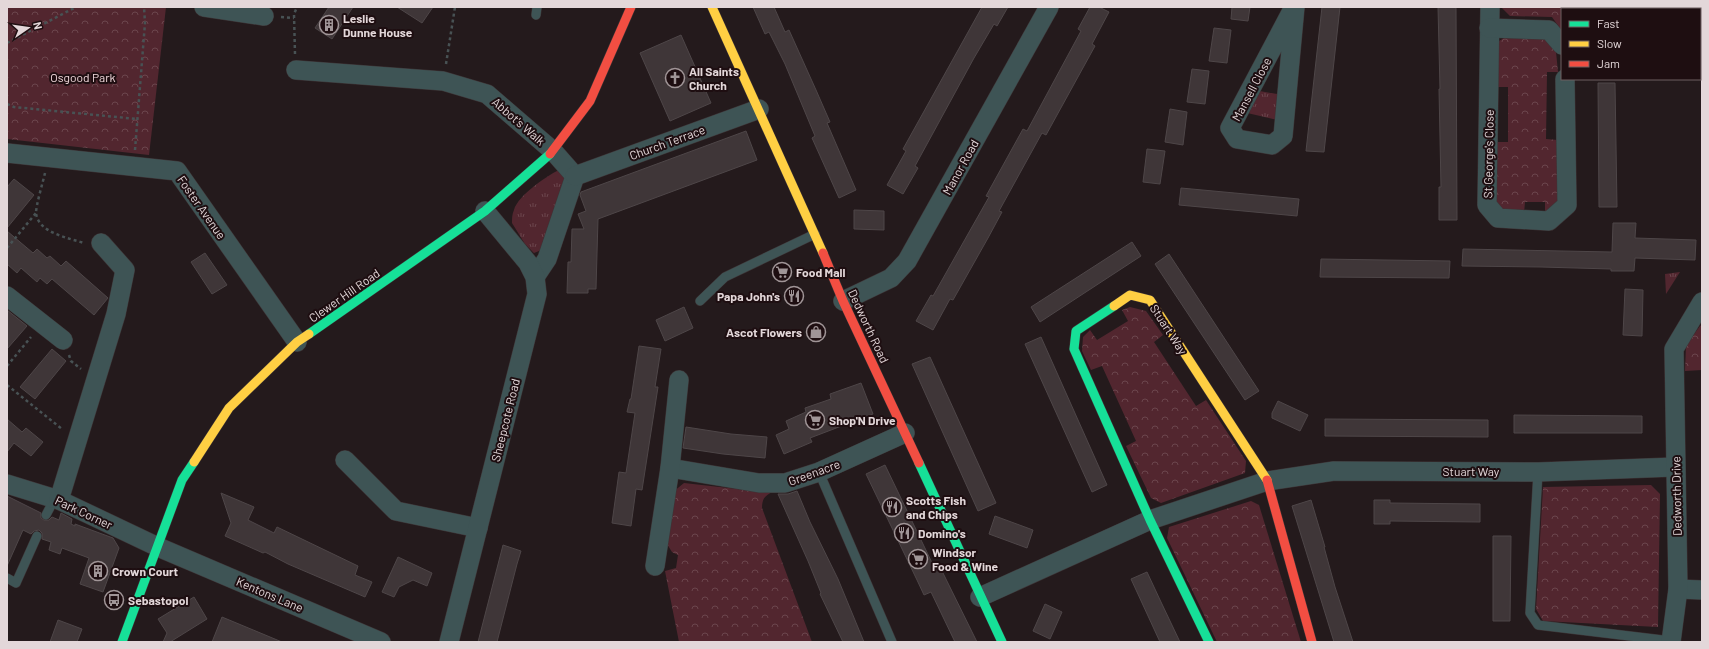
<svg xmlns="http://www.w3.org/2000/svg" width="1709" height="649" font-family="Barlow,sans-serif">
<defs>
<pattern id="grass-tufts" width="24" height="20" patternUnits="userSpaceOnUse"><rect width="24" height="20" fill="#52262f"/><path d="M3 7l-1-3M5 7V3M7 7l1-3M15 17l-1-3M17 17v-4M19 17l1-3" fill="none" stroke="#6b454d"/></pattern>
<pattern id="park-crowns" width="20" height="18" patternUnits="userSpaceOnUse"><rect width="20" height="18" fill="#52262f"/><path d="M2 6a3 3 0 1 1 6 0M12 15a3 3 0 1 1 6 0" fill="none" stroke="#6b454d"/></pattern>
</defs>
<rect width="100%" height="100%" fill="#241a1c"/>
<g fill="url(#grass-tufts)">
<polygon points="1254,90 1277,94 1277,120 1243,112"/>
<path d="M563,168L568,175L544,249L534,253L525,244L512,223C512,219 512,214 514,210C518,195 549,174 563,168Z"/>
<polygon points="1680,272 1666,294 1665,274"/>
</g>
<g fill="url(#park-crowns)">
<polygon points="7,7 166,7 149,155 7,139"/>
<polygon points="1501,7 1574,7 1574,9 1562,9 1562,31 1552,17 1510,16"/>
<polygon points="1507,36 1546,38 1556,52 1558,72 1547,72 1546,139 1558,140 1559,201 1545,214 1545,202 1525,202 1524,213 1505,211 1495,204 1496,142 1508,142 1508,87 1496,87 1496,43"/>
<polygon points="1130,307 1146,311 1163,335 1154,342 1196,406 1206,400 1246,461 1245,473 1161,503 1151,498 1126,446 1136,441 1102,366 1091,370 1082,351 1083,337 1090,330 1097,340 1128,321 1122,310"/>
<polygon points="1702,325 1702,370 1685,371 1686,345 1700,326"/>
<path d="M684,483L746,490H776C767,495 762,496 762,508L812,642H679L665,571L676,568L678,555L672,552L667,544L673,492Z"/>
<polygon points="1651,485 1660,494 1658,627 1543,621 1536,609 1543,487"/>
<polygon points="1251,501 1259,505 1301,642 1217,642 1167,538 1169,527"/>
</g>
<g fill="#3f3638" stroke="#4e4648">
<polygon points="329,7 353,7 332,39 315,28"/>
<polygon points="397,7 433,7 422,23"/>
<polygon points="753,7 774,7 785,32 789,30 816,90 830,122 827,123 856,190 839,198 812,138 815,136 785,64 769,32 765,34"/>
<polygon points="982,7 1008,7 997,26 994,24 974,58 915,166 918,168 903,194 887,185 906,151 903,149"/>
<polygon points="1090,7 1099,7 1109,12 1092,44 1095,46 1046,135 1042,133 999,211 1002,212 988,238 953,300 950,299 933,330 916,321 931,295 933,296 968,234 989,197 986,196 1023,129 1027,131 1081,31 1078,29"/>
<polygon points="1232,7 1250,7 1248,21 1231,19"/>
<polygon points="1322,7 1340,7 1324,152 1306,151"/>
<polygon points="1438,7 1456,7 1457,220 1439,220 1439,187 1441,187 1439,89 1440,89"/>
<polygon points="1214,28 1231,30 1227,63 1209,61"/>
<polygon points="681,35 711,103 670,121 640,53"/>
<polygon points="1192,69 1209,71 1205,104 1187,102"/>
<polygon points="1598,83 1615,83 1617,207 1599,207"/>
<polygon points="1170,109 1187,112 1183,145 1165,142"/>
<polygon points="746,131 757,160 598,219 596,289 588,289 588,293 567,293 568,262 571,262 572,229 584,229 578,214 586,211 580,195 581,192"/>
<polygon points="1147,149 1165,151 1160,184 1143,182"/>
<polygon points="14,179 34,195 7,228 7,187"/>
<polygon points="1181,188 1299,199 1297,216 1179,205"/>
<polygon points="854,210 884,211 884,230 854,229"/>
<polygon points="1613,223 1636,223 1635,238 1696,240 1695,260 1635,258 1634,271 1611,271 1611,269 1541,267 1462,266 1463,249 1612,252"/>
<polygon points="7,231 33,253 37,249 47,258 50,256 61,266 66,261 108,298 94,315 52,279 47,284 40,278 37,282 21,268 17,273 7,264"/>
<polygon points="1132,242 1141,256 1040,322 1031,307"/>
<polygon points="205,253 227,285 212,294 191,262"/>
<polygon points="1169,254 1259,391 1245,400 1155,264"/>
<polygon points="1321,259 1450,261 1449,278 1320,277"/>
<polygon points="1625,289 1643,290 1642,336 1623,335"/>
<polygon points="684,307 693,328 665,341 656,320"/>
<polygon points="7,310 27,326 7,349"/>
<polygon points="1041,337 1107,485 1092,492 1025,344"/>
<polygon points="639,346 661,349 655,387 658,387 642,490 636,489 631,526 612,523 619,472 626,473 635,413 627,412 630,399 631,399"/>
<polygon points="52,349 66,361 35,399 20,387"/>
<polygon points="930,357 996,503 978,511 912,364"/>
<polygon points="861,383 873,414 810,438 812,442 784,454 776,435 789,429 786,421 806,412 805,408 831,399 830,394"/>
<polygon points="1278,401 1308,415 1300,431 1272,418 1272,413"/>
<polygon points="1514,415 1642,416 1642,433 1514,433"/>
<polygon points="7,419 22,432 26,428 43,442 31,456 14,443 7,452"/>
<polygon points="1325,419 1488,420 1488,437 1325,436"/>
<polygon points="686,427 731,434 767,437 765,458 723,454 683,448"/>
<polygon points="885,465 935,569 940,567 977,642 955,642 931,592 924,595 917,580 866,474"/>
<polygon points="797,491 810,522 838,579 864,642 843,642 820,594 821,593 808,561 778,494 788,494"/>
<polygon points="221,493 254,507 248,520 274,533 277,527 358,566 355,575 372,582 365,597 288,564 265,552 263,553 225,536 231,523"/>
<polygon points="7,496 41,513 41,518 44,520 49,520 52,517 59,520 61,513 72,519 71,524 75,526 75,524 113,538 119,548 103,592 80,584 89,558 62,548 60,554 49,550 51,542 42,539 42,533 39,530 34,531 31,534 23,530 7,566"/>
<polygon points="1311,500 1325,547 1324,547 1335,587 1353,642 1334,642 1292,506"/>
<polygon points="1374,500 1390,500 1390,503 1480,504 1480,522 1390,521 1390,524 1374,524"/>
<polygon points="995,516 1033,530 1027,548 989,534"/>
<polygon points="1493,536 1511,536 1510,621 1493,621"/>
<polygon points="503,545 521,551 517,564 497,642 478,642"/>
<polygon points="398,557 432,573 427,586 413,580 399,587 394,597 382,592"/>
<polygon points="1147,572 1161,602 1180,642 1160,642 1131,579"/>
<polygon points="194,597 207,619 170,642 163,642 167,633 158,619"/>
<polygon points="1045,604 1062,612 1050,639 1033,631"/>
<polygon points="222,617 282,642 212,642"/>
<polygon points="58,620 82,629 77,642 50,642"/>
</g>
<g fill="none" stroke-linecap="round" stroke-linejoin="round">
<g stroke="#3e3537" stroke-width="10">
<g id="lane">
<polyline points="536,15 537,7"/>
<polyline points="700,301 725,277 815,234"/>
<polyline points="819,472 892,642"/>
<polyline points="1538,472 1530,613 1538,625 1671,641"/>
<polyline points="46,515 55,498"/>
<polyline points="7,578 16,583 37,536"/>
</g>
</g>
<g stroke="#3e3537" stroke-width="20">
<g id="street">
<polyline points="204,7 264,16"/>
<polyline points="1294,7 1230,128 1237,139 1272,145 1283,136 1295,7"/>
<polyline points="1490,7 1487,205 1498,218 1549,221 1567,205 1565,79"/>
<polyline points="1489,28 1549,30 1562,45"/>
<polyline points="296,70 443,81 487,94 553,151 575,176 547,259 535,277"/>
<polyline points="7,153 177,171 297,342"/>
<polyline points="575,176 759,109"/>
<polyline points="7,296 63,340"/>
<polyline points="843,301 891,278 907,261 1049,7"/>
<polyline points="345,460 396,511 478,528"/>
<polyline points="670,468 759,483 785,483 819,472 905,433"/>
<polyline points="7,484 59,500 158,547 381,642"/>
<polyline points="59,500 116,314 125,270 101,243"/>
<polyline points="655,566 670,468 679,380"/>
<polyline points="1678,589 1702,590"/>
<polyline points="980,597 1150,520 1267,481 1334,471 1538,472 1675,467"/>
<polyline points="449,642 537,294 535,277 528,263 485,211"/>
<polyline points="1671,642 1678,589 1674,349 1702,302"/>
</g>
</g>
<g stroke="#3e3537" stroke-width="10">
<g id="fast">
<polyline points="1114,306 1076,331 1074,349 1150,520 1209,642"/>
<polyline points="309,334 485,211 550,154"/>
<polyline points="919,463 1002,642"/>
<polyline points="122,642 182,480 194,462"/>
</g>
</g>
<g stroke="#3e3537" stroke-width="10">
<g id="slow">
<polyline points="712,7 823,253"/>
<polyline points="1114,306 1130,295 1150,300 1267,480"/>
<polyline points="194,462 229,408 297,342 309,334"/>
</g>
</g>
<g stroke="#3e3537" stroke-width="10">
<g id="jam">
<polyline points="550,154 590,101 631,7"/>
<polyline points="823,253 843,301 919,463"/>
<polyline points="1267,480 1312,642"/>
</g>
</g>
<g stroke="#485254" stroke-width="2.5" stroke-dasharray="3 3" stroke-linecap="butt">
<polyline points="281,17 294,18"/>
<polyline points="7,43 76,7"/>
<polyline points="295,54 294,14 297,7"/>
<polyline points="446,64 455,7"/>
<polyline points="7,104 14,107 137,119"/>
<polyline points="135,150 145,23 144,7"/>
<path d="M45,173C43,182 36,205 36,213C38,233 69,238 84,243"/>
<polyline points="7,248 36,213"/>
<polyline points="69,355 71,361 81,369"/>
<polyline points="7,366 31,337"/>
<polyline points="7,385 62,429"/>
</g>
<use href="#lane" stroke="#3e5455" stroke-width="9"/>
<use href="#street" stroke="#3e5455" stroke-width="19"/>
<use href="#fast" stroke="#16e098" stroke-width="9"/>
<use href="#slow" stroke="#ffcf43" stroke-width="9"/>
<use href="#jam" stroke="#f24e42" stroke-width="9"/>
</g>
<defs>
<g id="building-ring" transform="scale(1)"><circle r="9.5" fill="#1e0e11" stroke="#a09597" stroke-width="1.5"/><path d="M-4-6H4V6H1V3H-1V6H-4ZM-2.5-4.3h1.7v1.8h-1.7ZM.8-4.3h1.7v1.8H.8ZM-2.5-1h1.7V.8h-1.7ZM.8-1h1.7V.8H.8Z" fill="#a09597"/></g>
<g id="church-ring" transform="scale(1)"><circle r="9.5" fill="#1e0e11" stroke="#a09597" stroke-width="1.5"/><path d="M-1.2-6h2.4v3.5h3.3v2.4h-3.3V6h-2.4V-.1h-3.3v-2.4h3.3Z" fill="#a09597"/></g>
<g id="supermarket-ring" transform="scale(1)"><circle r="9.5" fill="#1e0e11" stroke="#a09597" stroke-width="1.5"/><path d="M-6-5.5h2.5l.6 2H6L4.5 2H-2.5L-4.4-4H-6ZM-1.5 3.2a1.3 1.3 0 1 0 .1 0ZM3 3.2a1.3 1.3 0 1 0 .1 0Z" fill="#a09597"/></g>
<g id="restaurant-ring" transform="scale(1)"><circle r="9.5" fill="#1e0e11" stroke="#a09597" stroke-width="1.5"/><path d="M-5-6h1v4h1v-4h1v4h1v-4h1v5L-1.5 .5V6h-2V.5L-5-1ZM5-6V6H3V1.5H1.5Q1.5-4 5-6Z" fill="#a09597"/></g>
<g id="shop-ring" transform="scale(1)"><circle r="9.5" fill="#1e0e11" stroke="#a09597" stroke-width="1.5"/><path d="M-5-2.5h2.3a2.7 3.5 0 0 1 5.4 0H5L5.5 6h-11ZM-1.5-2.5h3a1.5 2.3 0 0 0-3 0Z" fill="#a09597"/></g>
<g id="bus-ring" transform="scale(1)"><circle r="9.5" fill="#1e0e11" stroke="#a09597" stroke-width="1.5"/><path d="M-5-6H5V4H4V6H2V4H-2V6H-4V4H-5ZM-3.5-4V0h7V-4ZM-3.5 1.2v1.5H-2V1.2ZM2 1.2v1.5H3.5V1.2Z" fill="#a09597"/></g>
</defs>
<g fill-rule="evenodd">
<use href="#building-ring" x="329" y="25"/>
<use href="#church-ring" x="675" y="78"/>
<use href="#supermarket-ring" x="782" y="272"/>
<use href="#restaurant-ring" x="794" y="296"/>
<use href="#shop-ring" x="816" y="332"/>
<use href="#supermarket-ring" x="815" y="420"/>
<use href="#restaurant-ring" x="892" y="507"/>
<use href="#restaurant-ring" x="904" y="533"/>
<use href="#supermarket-ring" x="918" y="559"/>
<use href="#building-ring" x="98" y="571"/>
<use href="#bus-ring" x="114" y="600"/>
</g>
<g text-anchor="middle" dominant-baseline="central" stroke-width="4" stroke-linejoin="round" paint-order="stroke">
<g font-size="12" font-weight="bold" fill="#e3d7d9" stroke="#1e0e11" text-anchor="start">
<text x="343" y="18">Leslie<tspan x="343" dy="14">Dunne House</tspan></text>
<text x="689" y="71">All Saints<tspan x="689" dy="14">Church</tspan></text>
<text x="796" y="272">Food Mall</text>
<text x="780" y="296" text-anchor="end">Papa John's</text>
<text x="802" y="332" text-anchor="end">Ascot Flowers</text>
<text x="829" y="420">Shop'N Drive</text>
<text x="906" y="500">Scotts Fish<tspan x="906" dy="14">and Chips</tspan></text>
<text x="918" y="533">Domino's</text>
<text x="932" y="552">Windsor<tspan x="932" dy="14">Food &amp; Wine</tspan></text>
<text x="112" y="571">Crown Court</text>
<text x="128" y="600">Sebastopol</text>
</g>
<g font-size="12" fill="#f2dadd" stroke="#1e0e11">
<text x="83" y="77">Osgood Park</text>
</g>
<g font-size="12" fill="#e3d7d9" stroke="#1e0e11">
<text transform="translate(1251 89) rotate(-62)">Mansell Close</text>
<text transform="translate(519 121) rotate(41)">Abbot's Walk</text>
<text transform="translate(667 142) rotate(-20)">Church Terrace</text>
<text transform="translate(1488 154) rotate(-89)">St George's Close</text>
<text transform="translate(960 167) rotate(-61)">Manor Road</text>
<text transform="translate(202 207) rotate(55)">Foster Avenue</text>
<text transform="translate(344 295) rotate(-35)">Clewer Hill Road</text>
<text transform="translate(869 326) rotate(65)">Dedworth Road</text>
<text transform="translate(1169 329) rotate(57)">Stuart Way</text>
<text transform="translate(505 420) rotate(-76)">Sheepcote Road</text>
<text x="1471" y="471">Stuart Way</text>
<text transform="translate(814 472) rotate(-20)">Greenacre</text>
<text transform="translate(1676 496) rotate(-91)">Dedworth Drive</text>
<text transform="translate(84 512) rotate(25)">Park Corner</text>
<text transform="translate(270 594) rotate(23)">Kentons Lane</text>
</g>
</g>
<rect width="1709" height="649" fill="none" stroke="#e3d7d9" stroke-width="16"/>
<rect x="1561" y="8" width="140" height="72" fill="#1e0e11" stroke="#6d5e61"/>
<rect x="1569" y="21" width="20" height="6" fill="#16e098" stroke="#6d5e61"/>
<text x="1597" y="28" font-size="12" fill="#e3d7d9">Fast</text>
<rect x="1569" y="41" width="20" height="6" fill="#ffcf43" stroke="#6d5e61"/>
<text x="1597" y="48" font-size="12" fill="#e3d7d9">Slow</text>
<rect x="1569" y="61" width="20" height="6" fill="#f24e42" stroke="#6d5e61"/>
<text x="1597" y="68" font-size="12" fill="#e3d7d9">Jam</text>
<g transform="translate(28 28) rotate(77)" stroke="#1e0e11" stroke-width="3" paint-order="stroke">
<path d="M0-3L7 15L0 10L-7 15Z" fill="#e3d7d9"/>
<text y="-6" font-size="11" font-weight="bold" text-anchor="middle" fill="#e3d7d9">N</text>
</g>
</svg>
